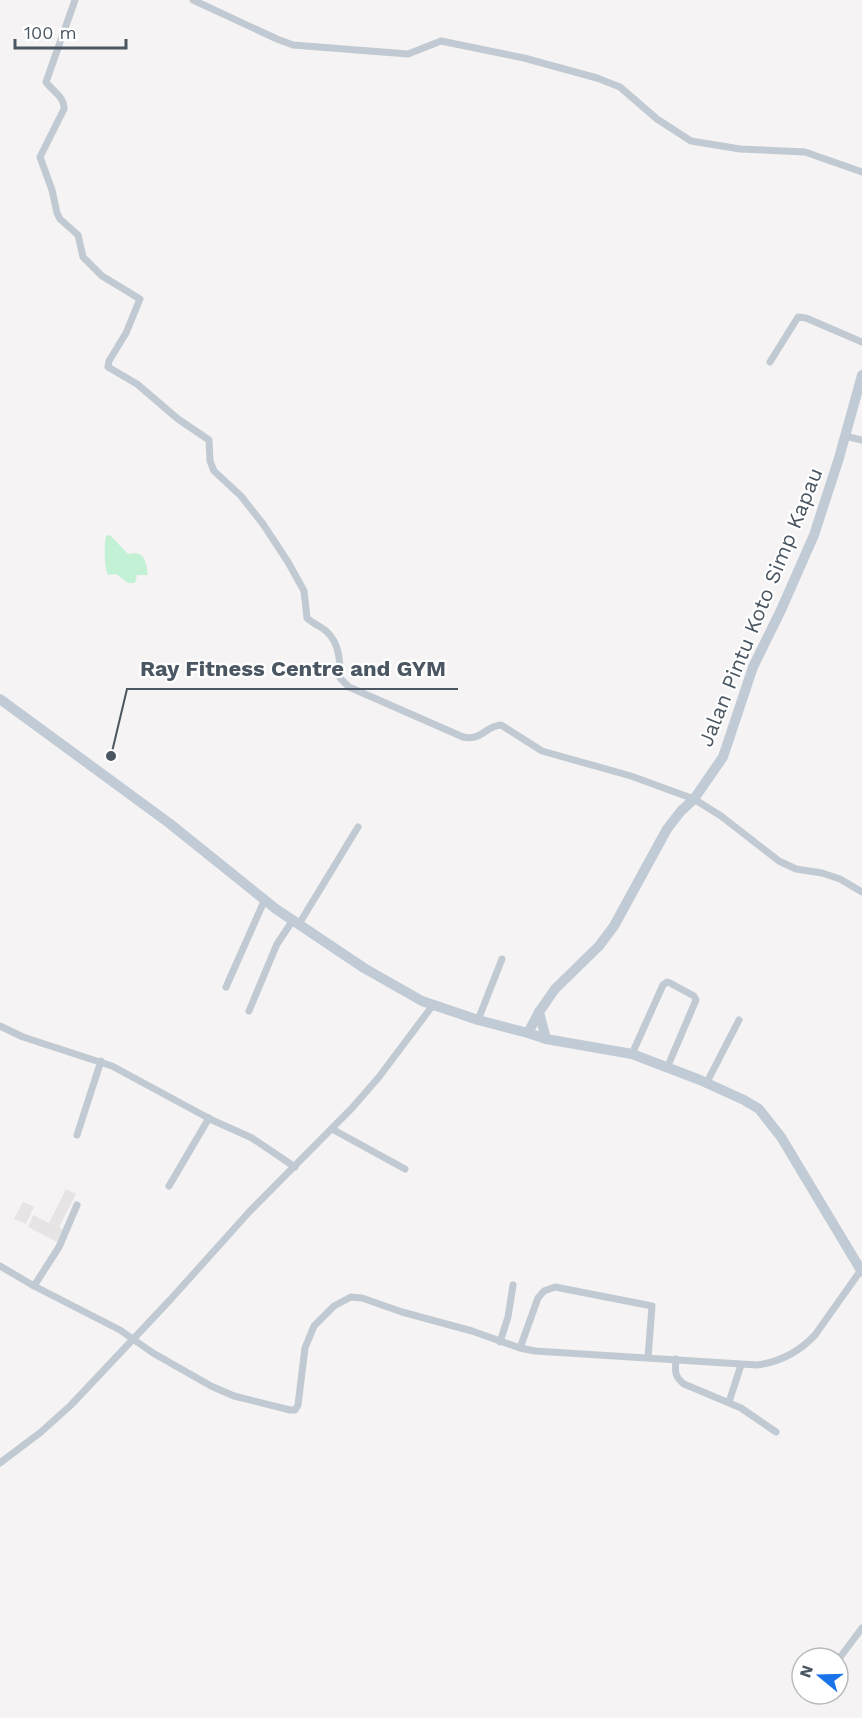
<svg xmlns="http://www.w3.org/2000/svg" width="862" height="1718" font-family="'Work Sans',sans-serif">
<rect width="100%" height="100%" fill="#f5f3f3"/>
<g fill="#e6e4e5">
<polygon points="66,1189 76,1194 59,1227 63,1230 57,1242 28,1227 33,1215 49,1223"/>
<polygon points="23,1202 34,1207 26,1224 14,1219"/>
</g>
<path fill="#c3f1d5" d="M110,535L128,554C145,550 146,562 148,575H137L135,583H128L116,574L108,575C104,566 104,545 106,536Z"/>
<g fill="none" stroke-linecap="round" stroke-linejoin="round">
<g stroke="#c1cad2" stroke-width="7">
<path d="M75,0L46,82C52,91 65,97 64,109L40,157L52,190L57,213L60,219L78,235L83,257L102,276L140,299L126,333L109,361L108,367L137,384L178,419L209,440L210,461L214,471L241,496L263,524L288,562L304,591L307,618C313,624 321,626 327,632C340,644 340,662 340,678L349,687L463,737C482,741 485,726 501,725L542,751L631,776L694,799L721,816L779,861L796,869L822,873L840,879L862,892"/>
<polyline points="193,0 277,39 293,45 408,54 441,41 524,58 597,78 620,87 657,119 691,141 740,149 805,152 862,172"/>
<polyline points="770,362 798,317 806,318 862,342"/>
<polyline points="845,436 862,440"/>
<polyline points="299,924 358,827"/>
<polyline points="226,987 265,899"/>
<polyline points="249,1011 277,944 293,920"/>
<polyline points="478,1020 502,959"/>
<polyline points="0,1026 23,1037 112,1066 212,1120 252,1138 295,1167"/>
<polyline points="632,1054 663,985 667,982 670,983 694,996 696,1000 667,1068"/>
<polyline points="706,1084 739,1020"/>
<polyline points="332,1129 405,1169"/>
<polyline points="77,1135 101,1061"/>
<polyline points="169,1186 209,1118"/>
<path d="M0,1266L34,1286L120,1330L153,1353L211,1386L234,1396L290,1410H295L298,1405L305,1348L314,1326L334,1306L351,1297L362,1298L402,1312L472,1331L520,1348L535,1351L757,1365C780,1362 799,1352 815,1335L861,1270"/>
<polyline points="34,1286 59,1247 77,1205"/>
<polyline points="500,1342 508,1317 513,1285"/>
<polyline points="520,1348 538,1298 544,1291 555,1287 652,1306 648,1357"/>
<path d="M676,1359C675,1371 674,1376 684,1384L741,1408L776,1432"/>
<polyline points="729,1402 741,1365"/>
<polyline points="0,1463 41,1432 71,1405 170,1300 250,1211 352,1108 379,1077 433,1005"/>
<polyline points="838,1660 862,1628"/>
</g>
<g stroke="#c1cbd6" stroke-width="10">
<polyline points="862,375 839,458 814,535 781,610 753,667 723,757 694,799 681,811 667,829 614,926 599,946 555,989 539,1012 528,1033 546,1039 632,1054 700,1080 744,1100 759,1109 781,1137 862,1272"/>
<polyline points="0,699 169,823 276,909 364,968 422,1001 478,1020 528,1033"/>
<polyline points="539,1012 546,1039"/>
</g>
</g>
<g text-anchor="middle" dominant-baseline="central" stroke-width="4.5" stroke-linejoin="round" paint-order="stroke">
<g font-size="21" fill="#4a5661" stroke="#fff">
<text transform="translate(760 607) rotate(-68)">Jalan Pintu Koto Simp Kapau</text>
</g>
</g>
<path fill="none" stroke="#4a5661" stroke-width="2" d="M111 756L127 689H458"/>
<circle fill="#4a5661" stroke="#fff" stroke-width="2" cx="111" cy="756" r="6"/>
<g font-size="22" text-anchor="middle" font-weight="bold" fill="#4a5661" stroke="#fff" stroke-width="4.5" stroke-linejoin="round" paint-order="stroke">
<text x="293" y="676">Ray Fitness Centre and GYM</text>
</g>
<g transform="translate(820 1676) rotate(289)"><circle r="28" fill="#ffffff" stroke="#b7bbc0" stroke-width="1.5"/>
<path d="M0-4.5L10 22L0 15L-10 22Z" fill="#1a73e8"/>
<text y="-9" font-size="16" font-weight="bold" text-anchor="middle" fill="#4a5661">N</text>
</g>
<path d="M15 39v9h111v-9" fill="none" stroke="#4a5661" stroke-width="3"/>
<text x="24" y="39" font-size="18" fill="#4a5661" stroke="#ffffff" stroke-width="4.5" paint-order="stroke">100 m</text>
</svg>
